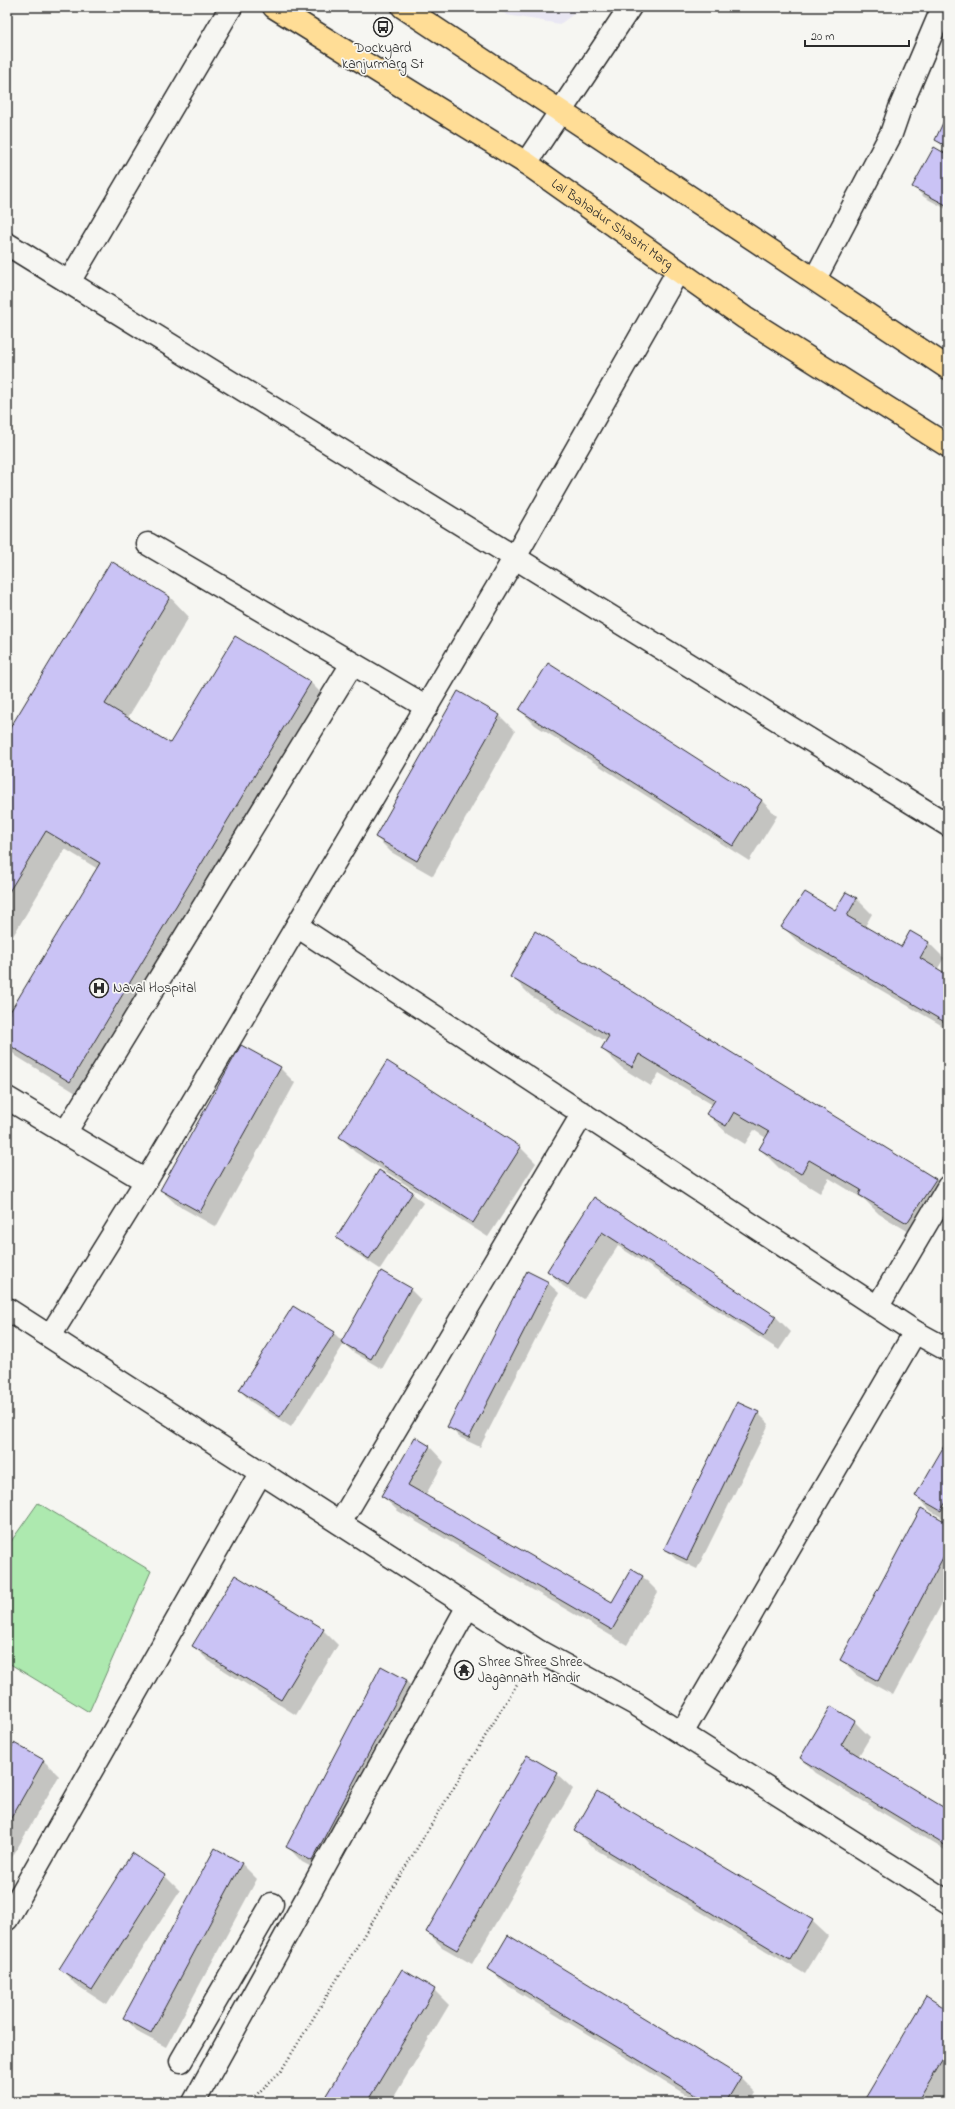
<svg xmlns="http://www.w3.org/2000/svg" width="955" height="2109" font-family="'Indie Flower',sans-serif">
<rect width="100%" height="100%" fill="#f6f6f2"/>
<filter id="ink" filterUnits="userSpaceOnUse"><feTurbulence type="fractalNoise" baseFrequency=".025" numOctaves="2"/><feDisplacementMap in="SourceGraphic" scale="8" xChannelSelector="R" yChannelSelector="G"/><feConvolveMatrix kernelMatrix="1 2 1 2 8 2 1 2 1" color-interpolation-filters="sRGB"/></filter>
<g filter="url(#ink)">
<polygon fill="#e9e7f3" points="494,7 583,7 560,24 507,15"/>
<polygon fill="#ade9af" stroke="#6c8a6d" points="38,1503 151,1571 89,1712 7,1662 7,1547"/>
<g fill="#0003">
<polygon points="948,114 948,151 936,140"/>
<polygon points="948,156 948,210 924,197 914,187"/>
<polygon points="111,562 170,597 189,617 127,719 170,744 235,637 311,683 330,702 89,1101 16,1056 7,1047 7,1019 98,869 65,849 7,946 7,735"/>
<polygon points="548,665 762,801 777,816 749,861 535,725 520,710"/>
<polygon points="459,693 500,716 515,731 433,876 391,852 376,837"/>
<polygon points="846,893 857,899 872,914 864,928 901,949 910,933 929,943 944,958 937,970 948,976 948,1029 798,942 783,927 836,911"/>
<polygon points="512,977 936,1179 948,1192 948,1209 926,1242 879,1214 865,1200 829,1178 820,1193 779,1168 760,1149 766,1138 754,1130 745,1144 727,1133 707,1114 713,1105 659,1073 651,1086 622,1068 602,1049 607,1042 531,996"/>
<polygon points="388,1062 521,1148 536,1163 488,1237 355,1152 340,1137"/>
<polygon points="280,1068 295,1083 216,1227 177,1205 161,1190"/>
<polygon points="380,1171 412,1193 423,1203 380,1269 348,1248 337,1237"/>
<polygon points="594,1198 776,1317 791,1332 779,1350 618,1246 584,1299 563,1286 548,1271"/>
<polygon points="381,1273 410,1289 421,1300 382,1369 353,1352 344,1344 291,1427 250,1401 240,1390 334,1333 343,1342"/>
<polygon points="548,1283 559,1293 480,1447 459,1437 449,1426"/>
<polygon points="758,1413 769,1424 697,1569 676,1559 665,1549"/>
<polygon points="948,1441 948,1521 931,1511 916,1496"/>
<polygon points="429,1446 444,1462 425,1496 612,1604 643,1577 658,1592 627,1645 398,1511 382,1496"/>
<polygon points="948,1524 948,1592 893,1695 856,1675 841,1660"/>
<polygon points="323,1630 338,1645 296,1715 209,1661 193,1646"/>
<polygon points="406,1681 421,1696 327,1875 302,1862 287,1846"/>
<polygon points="831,1708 855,1722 870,1737 858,1757 948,1811 948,1852 816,1773 801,1758"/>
<polygon points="7,1757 44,1761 59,1776 7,1866"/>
<polygon points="527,1757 557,1774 573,1789 472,1964 442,1947 427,1932"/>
<polygon points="597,1793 812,1921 828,1936 805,1974 590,1846 575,1830"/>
<polygon points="215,1849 242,1864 257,1879 166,2047 139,2033 124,2017"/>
<polygon points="132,1855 165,1876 180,1891 107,2005 75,1984 60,1968"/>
<polygon points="490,1969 740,2077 756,2093 750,2102 699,2102 505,1984"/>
<polygon points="434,1990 449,2005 391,2102 323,2102"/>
<polygon points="948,2011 948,2091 941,2102 864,2102"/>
</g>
<g fill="#cac3f5" stroke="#2b2b2b">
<polygon points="948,112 948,147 935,140"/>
<polygon points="934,147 948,155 948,206 912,187"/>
<polygon points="111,561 170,597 105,704 170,743 235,636 311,682 70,1082 7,1044 7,1017 100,863 46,831 7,895 7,733"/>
<polygon points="548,663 762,800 733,846 519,710"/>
<polygon points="458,691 500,715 417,861 375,837"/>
<polygon points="805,892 835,910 846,892 857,898 847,916 901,947 910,931 929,942 920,958 948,975 948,1024 781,927"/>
<polygon points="535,931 936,1179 907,1223 859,1195 861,1190 809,1160 801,1174 759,1149 769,1132 734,1112 726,1126 706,1114 715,1100 639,1054 632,1067 601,1049 609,1036 510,977"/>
<polygon points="241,1045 281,1067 200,1212 160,1190"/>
<polygon points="387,1061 521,1147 473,1223 339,1137"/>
<polygon points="379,1170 413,1192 369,1259 336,1238"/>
<polygon points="594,1197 776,1316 764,1336 602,1232 568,1285 547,1271"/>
<polygon points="381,1271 411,1288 371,1359 341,1342"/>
<polygon points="527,1271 549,1282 469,1438 447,1427"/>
<polygon points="293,1306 335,1332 280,1417 239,1390"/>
<polygon points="737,1402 759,1412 687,1560 664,1549"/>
<polygon points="415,1437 430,1446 408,1485 612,1602 631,1569 643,1576 612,1630 381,1496"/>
<polygon points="948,1439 948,1498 941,1511 915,1496"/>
<polygon points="921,1508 948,1523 948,1548 878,1681 840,1660"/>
<polygon points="235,1575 324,1629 281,1700 192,1646"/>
<polygon points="381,1666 407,1680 312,1861 286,1847"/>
<polygon points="831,1706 855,1721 841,1745 948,1810 948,1847 800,1758"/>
<polygon points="14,1743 44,1760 7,1825 7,1755"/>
<polygon points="527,1755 558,1773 457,1950 426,1932"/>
<polygon points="597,1791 813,1920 790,1960 574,1831"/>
<polygon points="215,1848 242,1863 151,2033 123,2018"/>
<polygon points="132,1853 165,1875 92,1990 59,1969"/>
<polygon points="508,1935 741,2077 726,2102 708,2102 488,1969"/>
<polygon points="402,1969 435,1989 367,2102 322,2102"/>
<polygon points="926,1996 948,2010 948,2050 917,2102 863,2102"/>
</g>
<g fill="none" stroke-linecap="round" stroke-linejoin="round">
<g stroke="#2b2b2b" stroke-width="25">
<g id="minor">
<polyline points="526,163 630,7"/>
<polyline points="7,244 948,825"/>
<polyline points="815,279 891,134 900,108 943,7"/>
<polyline points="69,282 231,7"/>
<polyline points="148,544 427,707"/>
<polyline points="297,926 915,1332 948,1350"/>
<polyline points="7,1098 146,1181"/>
<polyline points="65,1133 352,664"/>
<polyline points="878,1306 948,1187"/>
<polyline points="7,1309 538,1651 637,1705 948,1902"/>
<polyline points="50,1336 146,1181 515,557 678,271"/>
<polyline points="340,1523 583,1113"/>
<polyline points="682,1733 915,1332"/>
<polyline points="7,1919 261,1472"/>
<polyline points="181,2061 272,1904"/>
<polyline points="194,2102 468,1606"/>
</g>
</g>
<g stroke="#2b2b2b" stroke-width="25">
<g id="major">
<path id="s1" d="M274,7L526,163L745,318L948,446"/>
<polyline points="403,7 948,368"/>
</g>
</g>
<polyline stroke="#2b2b2b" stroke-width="2.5" stroke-dasharray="1 3" stroke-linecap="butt" points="229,2099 250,2101 281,2071 522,1676"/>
<use href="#minor" stroke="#f6f6f2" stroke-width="22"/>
<use href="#major" stroke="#ffdd96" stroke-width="22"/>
</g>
</g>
<defs>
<g id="bus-ring" transform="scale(1)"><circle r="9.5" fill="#f6f6f2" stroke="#2b2b2b" stroke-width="1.5"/><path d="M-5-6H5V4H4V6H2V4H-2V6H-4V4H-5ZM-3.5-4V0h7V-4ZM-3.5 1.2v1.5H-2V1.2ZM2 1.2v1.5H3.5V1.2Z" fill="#2b2b2b"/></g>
<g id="hospital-ring" transform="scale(1)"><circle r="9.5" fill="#f6f6f2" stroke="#2b2b2b" stroke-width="1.5"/><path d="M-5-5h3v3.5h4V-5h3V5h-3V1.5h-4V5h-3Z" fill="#2b2b2b"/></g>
<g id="temple-ring" transform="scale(1)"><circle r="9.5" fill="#f6f6f2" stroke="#2b2b2b" stroke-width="1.5"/><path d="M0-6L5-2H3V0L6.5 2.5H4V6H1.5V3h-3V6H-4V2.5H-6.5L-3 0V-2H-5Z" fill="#2b2b2b"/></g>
</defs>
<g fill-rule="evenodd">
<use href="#bus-ring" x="383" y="27"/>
<use href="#hospital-ring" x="99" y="988"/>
<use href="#temple-ring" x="464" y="1670"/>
</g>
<g text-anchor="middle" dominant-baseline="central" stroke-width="3.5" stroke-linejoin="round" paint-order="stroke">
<g font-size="14" fill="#2b2b2b" stroke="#f6f6f2" text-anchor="start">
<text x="383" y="48" text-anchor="middle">Dockyard<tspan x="383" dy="16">kanjurmarg St</tspan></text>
<text x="113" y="988">Naval Hospital</text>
<text x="478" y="1662">Shree Shree Shree<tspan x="478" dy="16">Jagannath Mandir</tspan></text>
</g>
<g font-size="14" fill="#2b2b2b" stroke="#f6f6f2">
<text stroke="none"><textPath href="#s1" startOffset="402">Lal Bahadur Shastri Marg</textPath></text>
</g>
</g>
<rect width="955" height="2109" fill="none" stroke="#f6f6f2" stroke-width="24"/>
<rect x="12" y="12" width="931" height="2085" fill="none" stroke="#2b2b2b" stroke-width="1.5" filter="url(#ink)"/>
<path d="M805 40v6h104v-6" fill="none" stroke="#2b2b2b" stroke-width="2"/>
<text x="811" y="40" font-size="12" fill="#2b2b2b" stroke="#f6f6f2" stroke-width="3" paint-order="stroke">20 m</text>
</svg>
